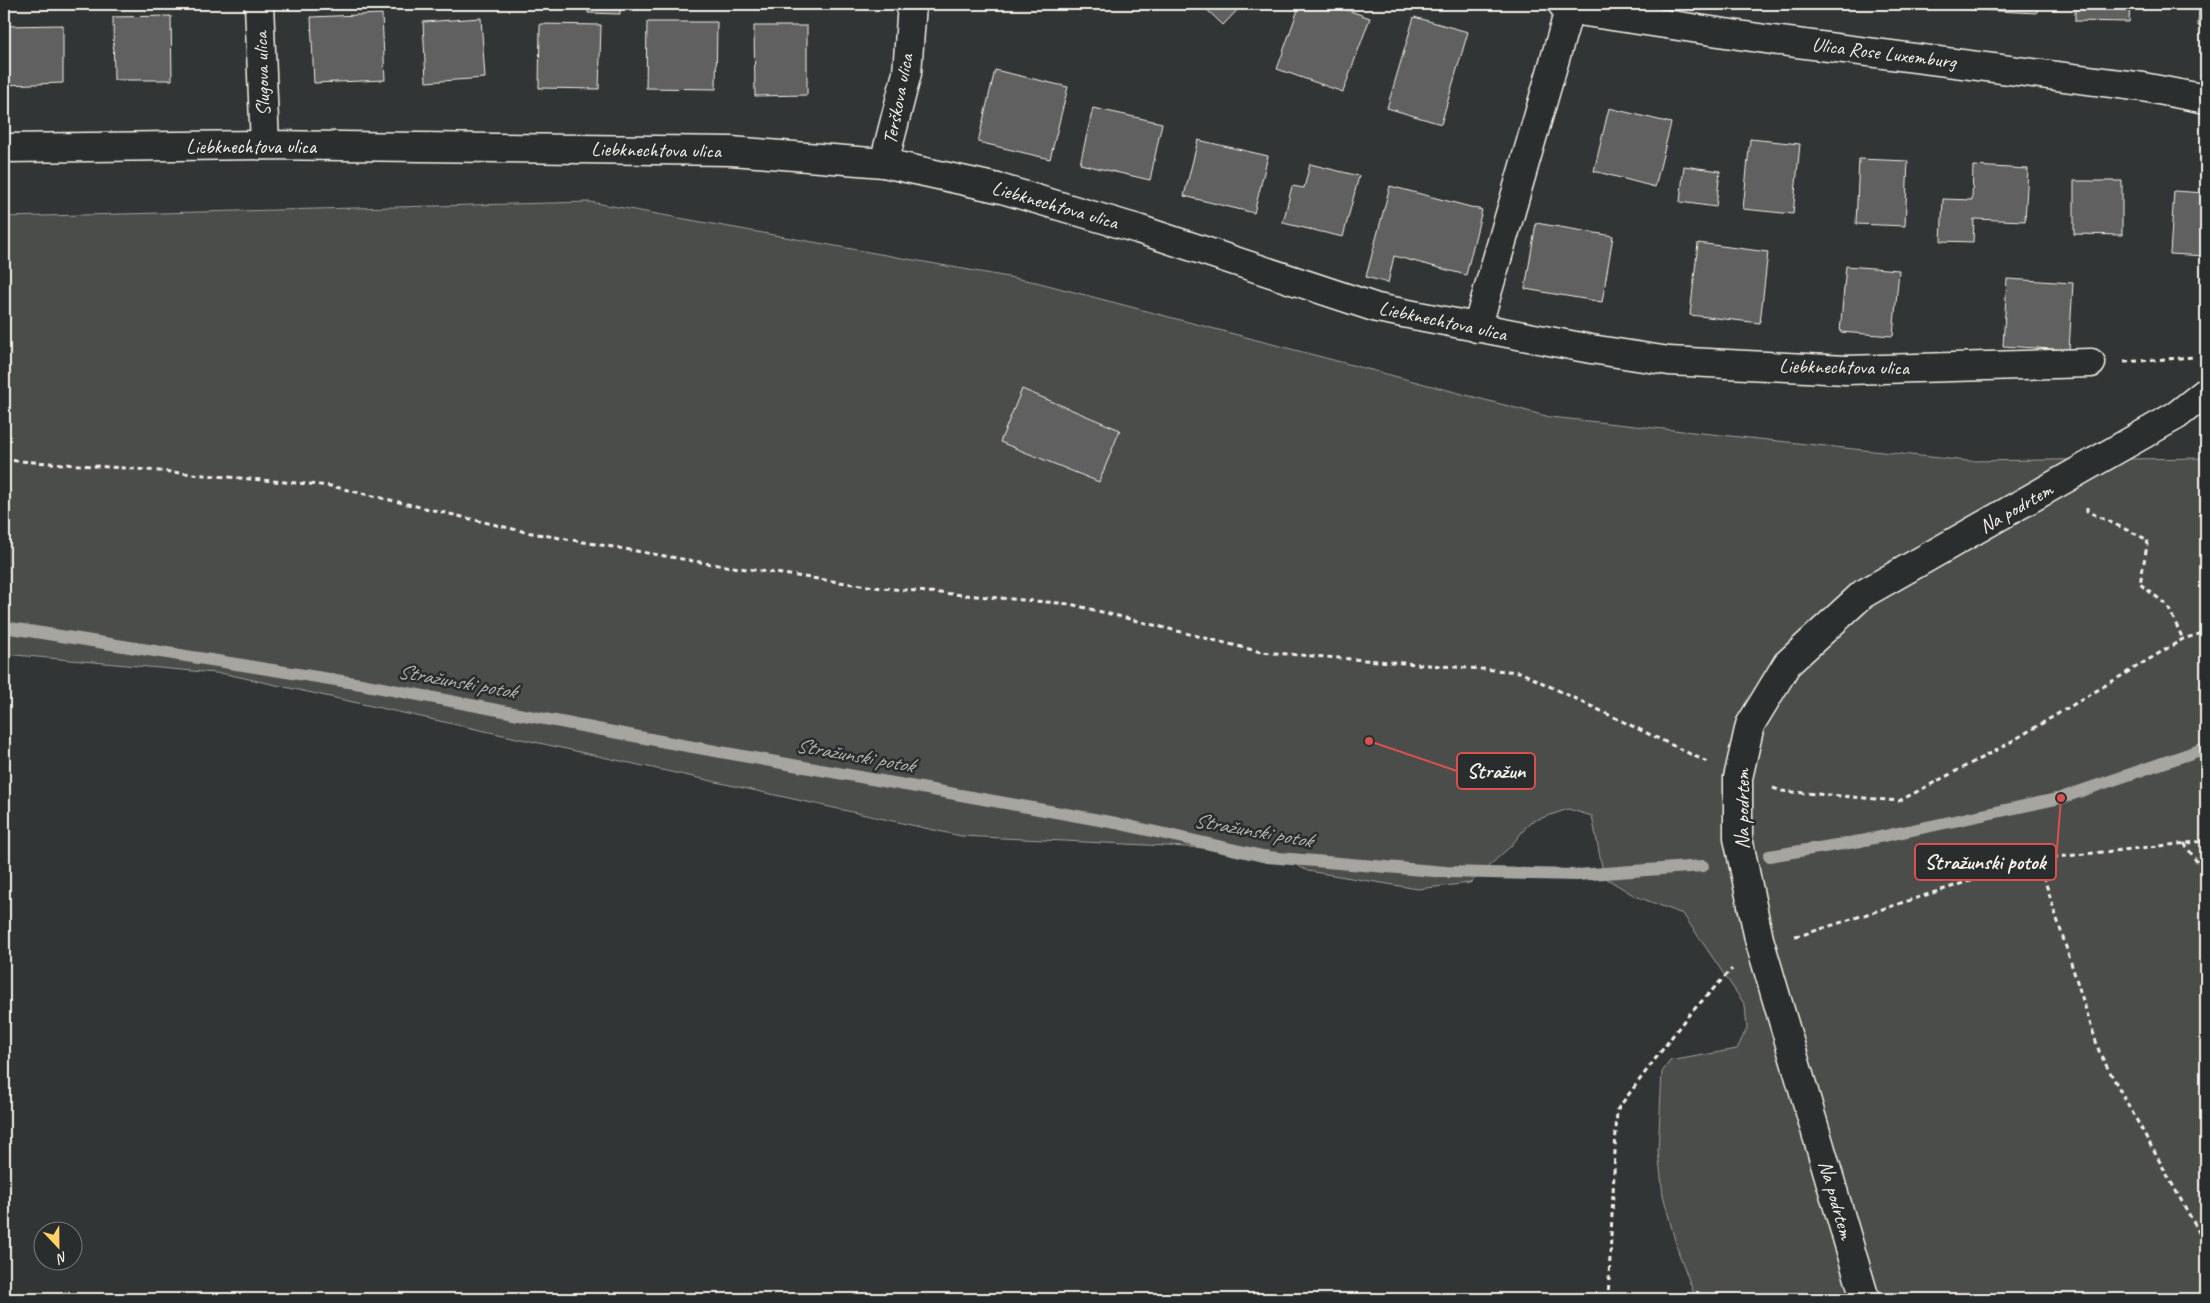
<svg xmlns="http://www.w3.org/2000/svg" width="2210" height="1303" font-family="Caveat,sans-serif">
<rect width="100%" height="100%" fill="#323535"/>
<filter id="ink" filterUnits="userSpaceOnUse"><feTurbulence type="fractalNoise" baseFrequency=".02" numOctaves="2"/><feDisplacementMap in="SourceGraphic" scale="10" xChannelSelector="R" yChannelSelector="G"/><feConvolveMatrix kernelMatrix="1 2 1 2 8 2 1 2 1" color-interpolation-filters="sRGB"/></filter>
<g filter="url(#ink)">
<polygon fill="#4b4d4c" stroke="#a09f9a" points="590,202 1036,282 1550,417 1968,461 2206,458 2206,1299 1696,1299 1677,1248 1663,1195 1658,1151 1662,1072 1670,1061 1737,1049 1747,1028 1745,1005 1683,914 1635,896 1604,877 1592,816 1568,809 1530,822 1511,846 1470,883 1418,889 1308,871 1269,851 961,836 226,674 4,654 4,217"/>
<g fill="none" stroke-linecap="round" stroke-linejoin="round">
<g stroke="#a6a5a0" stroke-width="12">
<polyline points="4,627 361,684 671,743 1116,823 1267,857 1446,872 1577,875 1703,866"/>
<polyline points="1769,856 1861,841 2061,798 2206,748"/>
</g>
</g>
<g fill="#5f605f" stroke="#f4f1e8">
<polygon points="588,4 620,4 620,14 588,13"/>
<polygon points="1201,4 1243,4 1223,25"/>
<polygon points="1300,4 1330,4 1370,18 1343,92 1277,69"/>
<polygon points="1959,4 2038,4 2037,13 1959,9"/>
<polygon points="2075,4 2130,4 2129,22 2075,21"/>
<polygon points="2199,4 2206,4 2206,26 2198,26"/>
<polygon points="382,14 385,80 314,83 311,17"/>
<polygon points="171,16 172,80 114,80 113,17"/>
<polygon points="1414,17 1468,32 1441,124 1387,108"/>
<polygon points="481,18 485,78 426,82 423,22"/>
<polygon points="647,22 717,22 716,89 646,88"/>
<polygon points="540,24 601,25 599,89 539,88"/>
<polygon points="63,25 63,83 4,85 4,26"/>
<polygon points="754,26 807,26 807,95 755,96"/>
<polygon points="995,70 1068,87 1050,159 978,142"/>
<polygon points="1093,108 1162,123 1150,180 1080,164"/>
<polygon points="1609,108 1671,123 1655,187 1594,171"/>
<polygon points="1750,139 1800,144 1793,214 1743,209"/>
<polygon points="1198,140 1268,156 1254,213 1184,196"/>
<polygon points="1859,159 1908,161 1905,226 1856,224"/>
<polygon points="1310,164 1359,176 1343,237 1283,223 1292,186 1304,188"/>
<polygon points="1684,166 1720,171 1716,207 1680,202"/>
<polygon points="1973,166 2028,169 2025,221 1974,219 1973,242 1941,241 1943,199 1972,200"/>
<polygon points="2074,181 2122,181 2122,235 2074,234"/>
<polygon points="1390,186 1482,210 1466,275 1394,256 1388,283 1366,277"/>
<polygon points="2174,191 2206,193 2206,256 2170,254"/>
<polygon points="1536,223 1613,236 1602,302 1525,289"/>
<polygon points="1698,243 1768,252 1760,323 1690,315"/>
<polygon points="1846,266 1899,270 1893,336 1840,332"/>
<polygon points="2007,279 2073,283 2069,350 2003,346"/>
<polygon points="1022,389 1120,430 1099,482 1000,442"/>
</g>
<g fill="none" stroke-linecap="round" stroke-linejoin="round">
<g stroke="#f4f1e8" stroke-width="31">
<g id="minor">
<polyline points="259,4 265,145"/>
<polyline points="1562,4 1585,12 1772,40 2143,87 2206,99"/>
<polyline points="4,148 265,145 731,151 884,163 1002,189 1138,229 1377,308 1591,349 1669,361 1846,370 2091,363"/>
<polyline points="884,163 907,73 912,4"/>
<polyline points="1477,328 1570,7"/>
<polyline points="1865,1299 1759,939 1738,838 1738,778 1750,725 1787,664 1863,594 2177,415 2206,392"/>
</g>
</g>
<g stroke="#f4f1e8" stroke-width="3" stroke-dasharray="5 4" stroke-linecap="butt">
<polyline points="2124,362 2195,357"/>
<polyline points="4,460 124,468 331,486 526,532 711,564 882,588 1070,604 1261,652 1520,672 1707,762"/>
<polyline points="2087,507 2087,511 2148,540 2140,584 2167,605 2183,639"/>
<polyline points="1773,788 1782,791 1899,801 2004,746 2183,639 2206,632"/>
<polyline points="2184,843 2206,875"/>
<polyline points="2038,859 2100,1054 2206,1245"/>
<polyline points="1795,936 1805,934 2038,859 2206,841"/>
<polyline points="1608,1299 1617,1110 1686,1018 1732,969"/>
</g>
<use href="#minor" stroke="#2a2d2e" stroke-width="28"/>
</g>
</g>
<g text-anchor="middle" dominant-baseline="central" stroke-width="5" stroke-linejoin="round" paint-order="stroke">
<g font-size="20" fill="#f4f1e8" stroke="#2a2d2e">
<text transform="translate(1884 53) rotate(7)">Ulica Rose Luxemburg</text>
<text transform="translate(262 74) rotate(-92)">Slugova ulica</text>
<text transform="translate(898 99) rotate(-79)">Terškova ulica</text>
<text x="251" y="146">Liebknechtova ulica</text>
<text transform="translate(656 150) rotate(1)">Liebknechtova ulica</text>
<text transform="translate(1055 205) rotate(16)">Liebknechtova ulica</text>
<text transform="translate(1443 321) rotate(12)">Liebknechtova ulica</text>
<text transform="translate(1844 367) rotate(1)">Liebknechtova ulica</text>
<text transform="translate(2016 508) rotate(-30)">Na podrtem</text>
<text transform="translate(1742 809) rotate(-90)">Na podrtem</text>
<text transform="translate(1836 1200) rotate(74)">Na podrtem</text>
</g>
<g font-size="21" font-style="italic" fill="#b3b2ac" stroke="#2a2d2e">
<text transform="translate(457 681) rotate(10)">Stražunski potok</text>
<text transform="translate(855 755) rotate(10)">Stražunski potok</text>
<text transform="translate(1253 830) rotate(10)">Stražunski potok</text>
</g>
</g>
<path fill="none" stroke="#dc504e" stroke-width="2" d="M1369 741L1457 771M2061 798L2056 862"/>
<g fill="#dc504e" stroke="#2a2d2e" stroke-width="2">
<circle cx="1369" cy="741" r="5"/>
<circle cx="2061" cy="798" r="5"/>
</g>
<g fill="#2a2d2e" stroke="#dc504e" stroke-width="2">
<rect x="1457" y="753" width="78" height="36" rx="5"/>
<rect x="1915" y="844" width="141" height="36" rx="5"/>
</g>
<g font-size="21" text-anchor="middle" font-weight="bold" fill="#f4f1e8">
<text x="1496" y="778">Stražun</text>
<text x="1985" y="869">Stražunski potok</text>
</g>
<rect width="2210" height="1303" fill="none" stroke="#2a2d2e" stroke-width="20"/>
<rect x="10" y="10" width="2190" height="1283" fill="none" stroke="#f4f1e8" stroke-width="2" filter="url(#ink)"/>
<g transform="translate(58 1246) rotate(158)"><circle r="24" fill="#2a2d2e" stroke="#7b7b78"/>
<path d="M0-4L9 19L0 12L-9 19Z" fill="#ffd166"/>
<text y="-8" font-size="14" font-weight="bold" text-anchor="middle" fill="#f4f1e8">N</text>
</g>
</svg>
